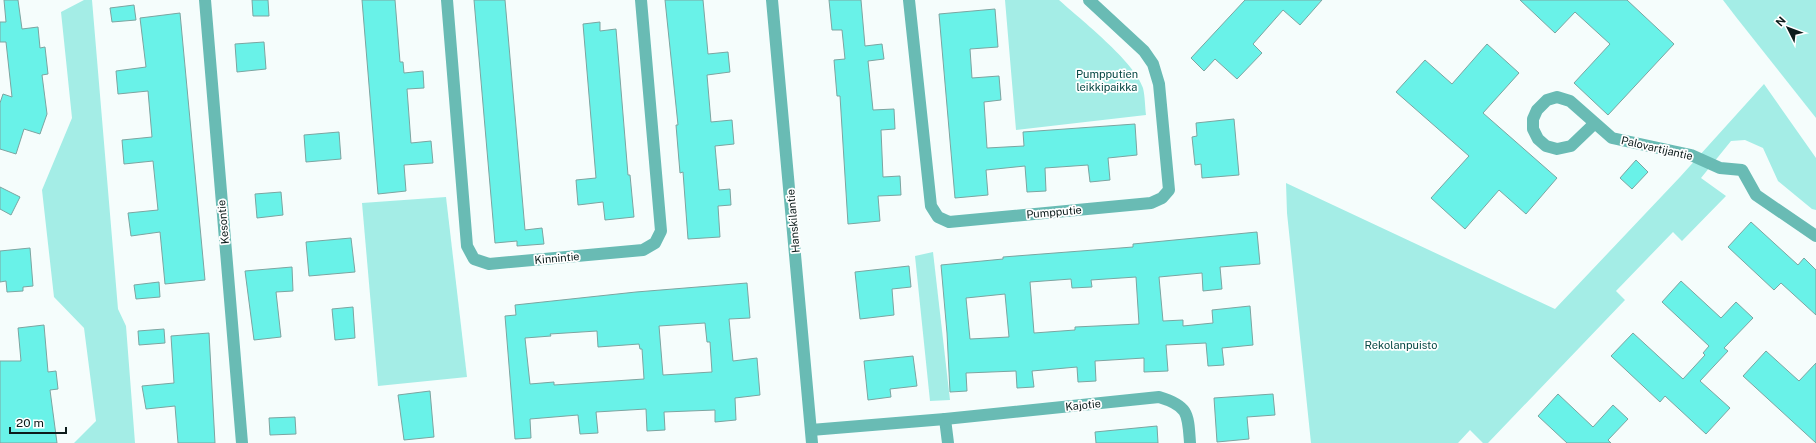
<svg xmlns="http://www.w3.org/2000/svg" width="1816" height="443" font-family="'Public Sans',sans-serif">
<rect width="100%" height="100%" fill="#f5fdfc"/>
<g fill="#a4ede6">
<polygon points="84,0 92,0 118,309 126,326 135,443 74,443 96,421 84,328 54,297 42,190 72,118 61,12"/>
<path d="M1005,0H1059C1080,19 1135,62 1143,88C1145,96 1145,107 1146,115L1016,130Z"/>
<polygon points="1723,0 1816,0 1816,118 1736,17"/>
<polygon points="1764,84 1816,158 1816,210 1812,209 1778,181 1763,148 1745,140 1731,141 1701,178 1726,196 1682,241 1673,232 1616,291 1625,300 1488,443 1483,443 1470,430 1458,443 1311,443 1287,213 1286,183 1555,309 1680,177"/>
<polygon points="446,197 467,377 378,386 362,203"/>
<polygon points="933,252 950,400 930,401 915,256"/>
</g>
<g fill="#69f2e8" stroke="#7ca5a1" fill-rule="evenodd">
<polygon points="4,0 18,0 22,29 38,27 40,48 45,47 48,74 42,75 47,114 40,134 24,129 16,154 0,149 0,103 3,94 12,97 6,42 0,42 0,22 6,22"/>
<polygon points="252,0 268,0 269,16 253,16"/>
<polygon points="362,0 395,0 400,62 403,62 404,73 423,71 424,88 407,89 411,143 431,141 433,163 404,165 406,191 378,194"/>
<polygon points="474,0 505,0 525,230 542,228 544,244 517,246 517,241 495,243"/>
<polygon points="665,0 703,0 708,54 728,52 730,72 707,75 711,122 732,120 734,144 715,146 719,190 730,189 731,205 718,206 720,237 688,239 683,172 680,173 676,125 678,125"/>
<polygon points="829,0 861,0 865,46 882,44 884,59 868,61 873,110 894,109 895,129 881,130 883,177 900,176 901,195 878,196 880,221 848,224 840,96 837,96 834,60 845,59 842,30 832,30"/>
<polygon points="1245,0 1322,0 1300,25 1283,10 1253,44 1262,53 1237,79 1215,59 1204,71 1191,58"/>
<polygon points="1520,0 1627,0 1674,44 1608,115 1574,83 1610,44 1575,12 1555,33"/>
<polygon points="134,5 136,20 112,22 110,8"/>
<polygon points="995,9 998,47 970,49 972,78 999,76 1001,100 984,102 987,148 1024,146 1023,132 1135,124 1137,155 1108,158 1110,180 1090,182 1088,165 1045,168 1046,191 1027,192 1025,166 986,170 988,195 955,198 939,14"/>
<polygon points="180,13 205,280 165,284 160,232 131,236 128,213 158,210 153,161 124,164 122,140 152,137 148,91 118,94 116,71 146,67 140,18"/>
<polygon points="600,22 600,31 616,29 628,175 630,175 634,217 605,220 603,202 578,205 576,180 596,178 583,24"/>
<polygon points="264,42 266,69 237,72 235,44"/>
<polygon points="1487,44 1519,73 1483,113 1557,178 1526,214 1499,190 1465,229 1431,198 1469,156 1396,92 1425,60 1452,84"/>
<polygon points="1234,119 1239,175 1202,178 1201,164 1195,165 1192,137 1197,136 1196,123"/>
<polygon points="339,132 341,159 306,162 304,135"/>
<polygon points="1636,160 1648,172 1632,189 1620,178"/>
<polygon points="0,187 20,197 11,215 0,209"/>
<polygon points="281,192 283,215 257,218 255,194"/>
<polygon points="1751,222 1798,265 1804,258 1816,270 1816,315 1781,283 1774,290 1728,247"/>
<path d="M1257,232L1260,264L1220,267L1222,289L1203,291L1202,273L1159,277L1163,321L1183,320V326L1213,323L1212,310L1250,306L1253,345L1222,348L1224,365L1208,366L1206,343L1166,345L1168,371L1144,372V358L1095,361L1096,381L1078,382L1077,367L1032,371L1034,387L1017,388L1016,371L966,373L967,391L950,392L947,333L941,265L1003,259V257L1133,247V244ZM1136,277L1139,324L1075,327V330L1034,333L1030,282L1071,279L1072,288L1092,287L1091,280ZM1005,294L1009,337L970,339L966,298Z"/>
<polygon points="351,238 355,272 309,276 306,242"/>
<polygon points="30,248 33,286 23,287 23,291 7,292 6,281 0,282 0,251"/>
<polygon points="909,266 911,287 892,289 894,315 860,319 855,272"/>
<polygon points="292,267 293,291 276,292 281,337 254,340 245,271"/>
<polygon points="1681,281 1721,318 1736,302 1753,318 1724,348 1728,351 1700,381 1730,408 1706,434 1665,396 1660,402 1611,356 1633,333 1683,379 1705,355 1703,353 1709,346 1662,302"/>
<polygon points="159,282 160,297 136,299 134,285"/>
<path d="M747,283L750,318L729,319L733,361L757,358L760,395L735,398L736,420L715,422V410L664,412L665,430L647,431L646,409L596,412L598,433L580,434L578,415L530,419L531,438L515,439L505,316L516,315L515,305L636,292ZM705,323L707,342H710L712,372L663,375L659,326ZM597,331L598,347L639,344L640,349H642L644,379L554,385V382L530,384L525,338L551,336L550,334Z"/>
<polygon points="353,307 355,338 335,340 332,309"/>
<polygon points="44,325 48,372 56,371 58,389 50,390 57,443 0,443 0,361 21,361 18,328"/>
<polygon points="164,329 165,343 139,345 138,331"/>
<polygon points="209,333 215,443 178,443 175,406 146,409 142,386 174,383 171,336"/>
<polygon points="1766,351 1799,381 1816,363 1816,443 1743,376"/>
<polygon points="913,356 917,386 890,389 891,397 868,400 864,361"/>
<polygon points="430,391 434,437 404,440 398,395"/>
<polygon points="1273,394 1275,415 1247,417 1249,439 1217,442 1214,398"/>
<polygon points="1558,394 1593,427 1613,405 1628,419 1608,440 1611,443 1567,443 1538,416"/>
<polygon points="295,417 296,434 270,435 269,418"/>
<polygon points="1157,426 1158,443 1096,443 1095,432"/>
</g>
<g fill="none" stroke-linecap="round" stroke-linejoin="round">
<g stroke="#69bbb4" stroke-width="12">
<polyline points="205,0 242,443"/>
<polyline points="447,0 467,246 474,259 489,264 643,250 655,243 661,231 641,0"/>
<polyline points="772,0 812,443"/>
<polyline points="909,0 931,206 938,217 949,222 1151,203 1162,198 1169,190 1159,84 1153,64 1144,51 1089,0"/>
<polyline points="1595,123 1571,146 1557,149 1546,146 1538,139 1533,129 1533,119 1537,110 1547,100 1557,97 1570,101 1595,123 1612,138 1691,155 1720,168 1742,170 1756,195 1816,236"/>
<polyline points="945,419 948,443"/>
<path d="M811,430L945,419L1159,397C1189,406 1188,414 1190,443"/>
</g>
</g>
<g text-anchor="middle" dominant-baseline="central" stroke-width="3.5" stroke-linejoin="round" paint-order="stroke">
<g font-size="11" fill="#064844" stroke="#fff">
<text x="1107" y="74">Pumpputien<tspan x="1107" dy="13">leikkipaikka</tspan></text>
<text x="1401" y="345">Rekolanpuisto</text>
</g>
<g font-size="11" fill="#0c1c1b" stroke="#fff">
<text transform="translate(1657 148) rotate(13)">Palovartijantie</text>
<text transform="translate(1054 212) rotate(-5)">Pumpputie</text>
<text transform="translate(793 221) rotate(-95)">Hanskilantie</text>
<text transform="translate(223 222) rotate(-95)">Kesontie</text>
<text transform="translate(557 258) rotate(-5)">Kinnintie</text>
<text transform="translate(1083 405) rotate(-6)">Kajotie</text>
</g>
</g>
<g transform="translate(1788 28) rotate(312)" stroke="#ffffff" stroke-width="3" paint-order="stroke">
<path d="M0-3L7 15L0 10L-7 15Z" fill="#0c1c1b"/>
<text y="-6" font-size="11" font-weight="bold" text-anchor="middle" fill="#0c1c1b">N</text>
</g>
<path d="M10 427v6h56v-6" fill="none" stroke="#0c1c1b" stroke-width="2"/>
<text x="16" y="427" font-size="12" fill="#0c1c1b" stroke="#ffffff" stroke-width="3" paint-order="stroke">20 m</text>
</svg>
